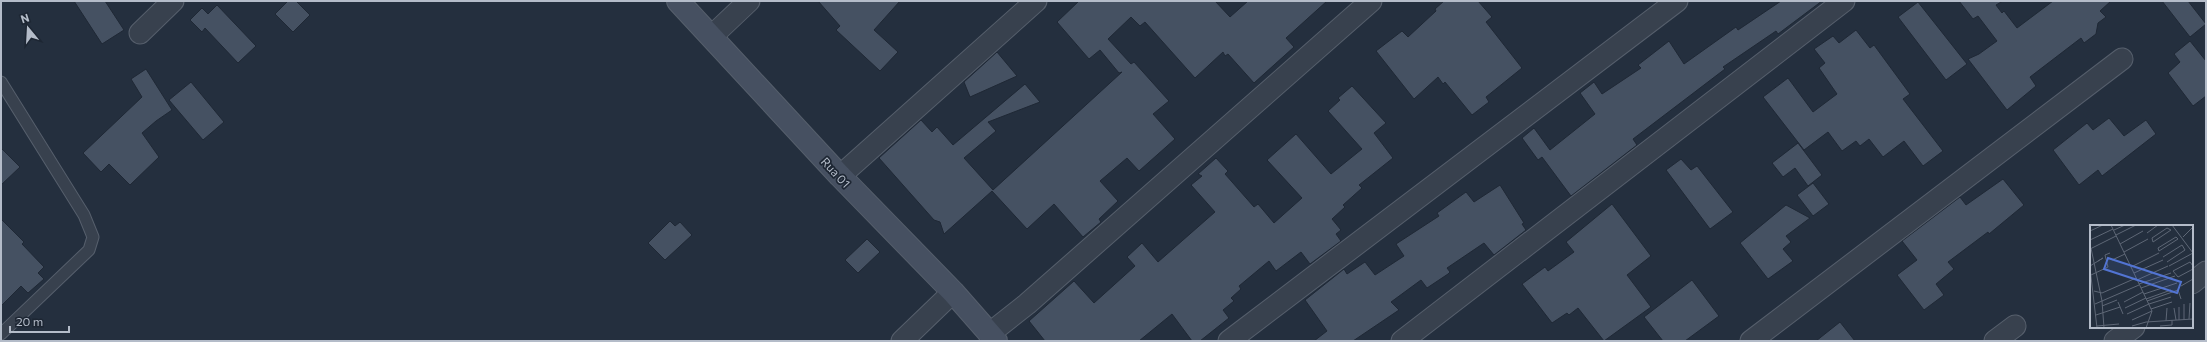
<svg xmlns="http://www.w3.org/2000/svg" width="2207" height="342" font-family="Commissioner,sans-serif">
<rect width="100%" height="100%" fill="#242f3e"/>
<g fill="#455162" stroke="#1f2835">
<polygon points="74,1 105,1 124,30 102,44"/>
<polygon points="288,1 296,1 310,15 293,32 275,14"/>
<polygon points="818,1 900,1 874,30 898,52 880,71 836,30 840,26"/>
<polygon points="1079,1 1215,1 1230,17 1248,1 1327,1 1286,38 1294,47 1254,83 1228,54 1225,56 1223,52 1195,78 1145,22 1140,26 1131,17 1108,39 1131,64 1134,62 1169,101 1153,114 1175,139 1139,171 1127,158 1100,181 1118,201 1099,219 1101,222 1083,237 1054,204 1027,229 992,191 944,234 940,222 934,220 879,158 921,120 932,132 937,127 953,145 1025,84 1040,102 988,122 996,131 964,158 993,190 1122,72 1119,73 1100,50 1089,59 1057,22"/>
<polygon points="1444,1 1478,1 1492,17 1486,22 1522,68 1486,97 1489,102 1472,115 1445,82 1443,84 1438,77 1414,99 1376,51 1402,31 1408,37 1436,11 1435,9"/>
<polygon points="1781,1 1822,1 1778,34 1776,31 1723,67 1725,69 1633,139 1637,145 1571,196 1542,157 1538,160 1522,138 1534,128 1550,150 1595,114 1580,93 1594,82 1602,94 1641,68 1638,65 1669,41 1684,64 1736,27 1738,30"/>
<polygon points="1959,1 2003,1 1996,5 2002,13 2004,11 2017,28 2053,1 2111,1 2100,11 2106,17 2098,23 2096,34 2084,43 2081,38 2030,77 2036,86 2007,110 1968,59 1979,54 1997,41 1978,16 1973,19"/>
<polygon points="2162,1 2188,1 2206,24 2190,37"/>
<polygon points="1918,2 1967,64 1946,80 1898,17"/>
<polygon points="217,5 256,46 238,63 205,28 202,32 190,20 202,8 208,14"/>
<polygon points="1856,30 1870,48 1874,45 1910,94 1903,99 1943,151 1923,166 1904,141 1883,157 1869,139 1860,146 1856,141 1842,151 1828,132 1804,150 1763,97 1788,78 1813,112 1837,94 1819,68 1825,63 1814,49 1833,36 1839,43"/>
<polygon points="2190,41 2206,61 2206,96 2193,106 2168,73 2180,62 2174,54"/>
<polygon points="997,52 1017,76 970,97 964,82"/>
<polygon points="146,69 172,110 156,121 142,133 159,157 130,185 109,164 101,172 83,153 142,97 131,79"/>
<polygon points="191,82 224,122 203,140 169,100"/>
<polygon points="1352,86 1386,123 1374,133 1393,158 1359,185 1362,188 1343,205 1345,207 1332,219 1341,230 1336,234 1341,241 1310,264 1301,252 1276,271 1269,261 1239,286 1241,289 1231,298 1234,301 1223,310 1229,318 1200,341 1192,341 1172,314 1139,341 1045,341 1029,321 1074,281 1094,303 1135,266 1127,257 1142,243 1158,262 1215,212 1191,185 1202,176 1198,174 1216,158 1228,171 1225,174 1254,207 1258,204 1274,223 1302,198 1267,160 1296,134 1331,174 1362,149 1328,111 1340,100 1338,98"/>
<polygon points="2109,118 2124,136 2146,120 2156,134 2102,176 2098,170 2079,185 2053,150 2087,123 2093,130"/>
<polygon points="1798,143 1822,175 1808,186 1795,168 1783,177 1772,163"/>
<polygon points="1,148 20,167 1,185"/>
<polygon points="1681,159 1691,170 1697,166 1733,212 1710,229 1666,170"/>
<polygon points="2003,179 2024,205 1989,234 1988,232 1948,262 1954,269 1936,284 1944,295 1924,310 1897,275 1917,260 1902,241 1960,197 1966,205"/>
<polygon points="1813,183 1829,204 1813,216 1797,195"/>
<polygon points="1500,185 1524,223 1522,224 1526,230 1494,255 1484,243 1447,268 1450,272 1448,274 1427,288 1421,280 1391,302 1399,310 1353,341 1314,341 1327,331 1305,300 1344,269 1347,274 1365,262 1375,275 1404,256 1396,244 1439,216 1437,213 1466,192 1474,202"/>
<polygon points="1612,204 1651,256 1627,275 1651,307 1604,341 1578,308 1569,315 1567,313 1552,323 1522,284 1545,267 1548,271 1574,252 1566,242"/>
<polygon points="1786,205 1810,218 1786,236 1791,242 1783,249 1793,261 1768,279 1740,243"/>
<polygon points="1,219 24,242 22,244 44,267 38,273 44,279 28,293 21,286 1,306"/>
<polygon points="670,221 675,226 680,222 692,235 665,260 648,243"/>
<polygon points="867,239 880,252 858,273 845,260"/>
<polygon points="1692,280 1719,316 1685,341 1663,341 1644,317"/>
<polygon points="1840,322 1855,341 1816,341"/>
</g>
<g fill="none" stroke-linecap="round" stroke-linejoin="round">
<g stroke="#565f6c" stroke-width="13">
<polyline id="lane" points="1,82 84,215 93,237 89,250 1,334"/>
</g>
<g stroke="#565f6c" stroke-width="23">
<g id="street">
<polyline points="140,33 173,1"/>
<polyline points="712,36 749,1"/>
<polyline points="840,176 1036,1"/>
<polyline points="2192,283 2206,272"/>
<polyline points="989,334 1027,304 1371,1"/>
<polyline points="902,341 953,292"/>
<polyline points="1229,341 1677,1"/>
<polyline points="1402,341 1844,1"/>
<polyline points="1751,341 2122,59"/>
<polyline points="1995,341 2015,326"/>
<polyline points="2115,341 2134,327"/>
</g>
</g>
<g stroke="#565f6c" stroke-width="24">
<polyline id="secondary" points="678,1 840,176 953,292 996,341"/>
</g>
<use href="#lane" stroke="#38414e" stroke-width="11"/>
<use href="#street" stroke="#38414e" stroke-width="21"/>
<use href="#secondary" stroke="#465061" stroke-width="22"/>
</g>
<g text-anchor="middle" dominant-baseline="central" stroke-width="3.5" stroke-linejoin="round" paint-order="stroke">
<g font-size="12" fill="#b4bcc9" stroke="#1d2633">
<text transform="translate(836 172) rotate(47)">Rua 01</text>
</g>
</g>
<g transform="translate(2090 225)">
<rect width="103" height="103" fill="#242f3e"/>
<path fill="none" stroke="#5e6776" stroke-width="1" d="M21,0L62,86L56,103M82,0L103,28M77,3L81,5L63,17L62,13ZM24,5L35,0M0,6L13,0M57,8L68,0M26,10L46,0M86,12L88,14L69,26L68,23ZM93,12L103,2M0,15L23,4M30,19L53,6M1,23L12,76L14,103M0,24L26,11M34,27L58,14M73,32L92,20L95,25L77,37M22,35L35,29M0,41L13,33L8,36M79,41L103,28M103,41L100,37L83,46L88,52L103,44M41,42L69,28M0,43L7,103M44,48L73,35M1,50L18,42L15,30L20,28M47,55L78,41M49,59L81,48M91,61L103,54M51,63L85,51M4,66L12,68L46,53M54,69L87,58M56,74L81,65M57,76L88,65L91,74M28,77L33,89M34,77L53,67M5,79L49,60M59,79L81,72M12,81L27,75M89,82V95M35,83L56,73M84,83L86,95M61,84L82,77M37,89L59,79M6,90L30,82M99,94L100,78M42,95L62,86M94,95V79M76,96L77,83M56,97L103,94M7,101L29,99M42,101L56,97M70,101L82,100V95"/>
<path fill="#5274d3" fill-opacity="0.15" stroke="#5274d3" stroke-width="2" d="M18,33L91,57L87,68L14,44Z"/>
<rect width="103" height="103" fill="none" stroke="#b4bcc9" stroke-width="2"/>
</g>
<rect width="2207" height="342" fill="none" stroke="#b4bcc9" stroke-width="4"/>
<g transform="translate(28 28) rotate(342)" stroke="#1d2633" stroke-width="3" paint-order="stroke">
<path d="M0-3L7 15L0 10L-7 15Z" fill="#b4bcc9"/>
<text y="-6" font-size="11" font-weight="bold" text-anchor="middle" fill="#b4bcc9">N</text>
</g>
<path d="M10 326v6h59v-6" fill="none" stroke="#b4bcc9" stroke-width="2"/>
<text x="16" y="326" font-size="12" fill="#b4bcc9" stroke="#1d2633" stroke-width="3" paint-order="stroke">20 m</text>
</svg>
